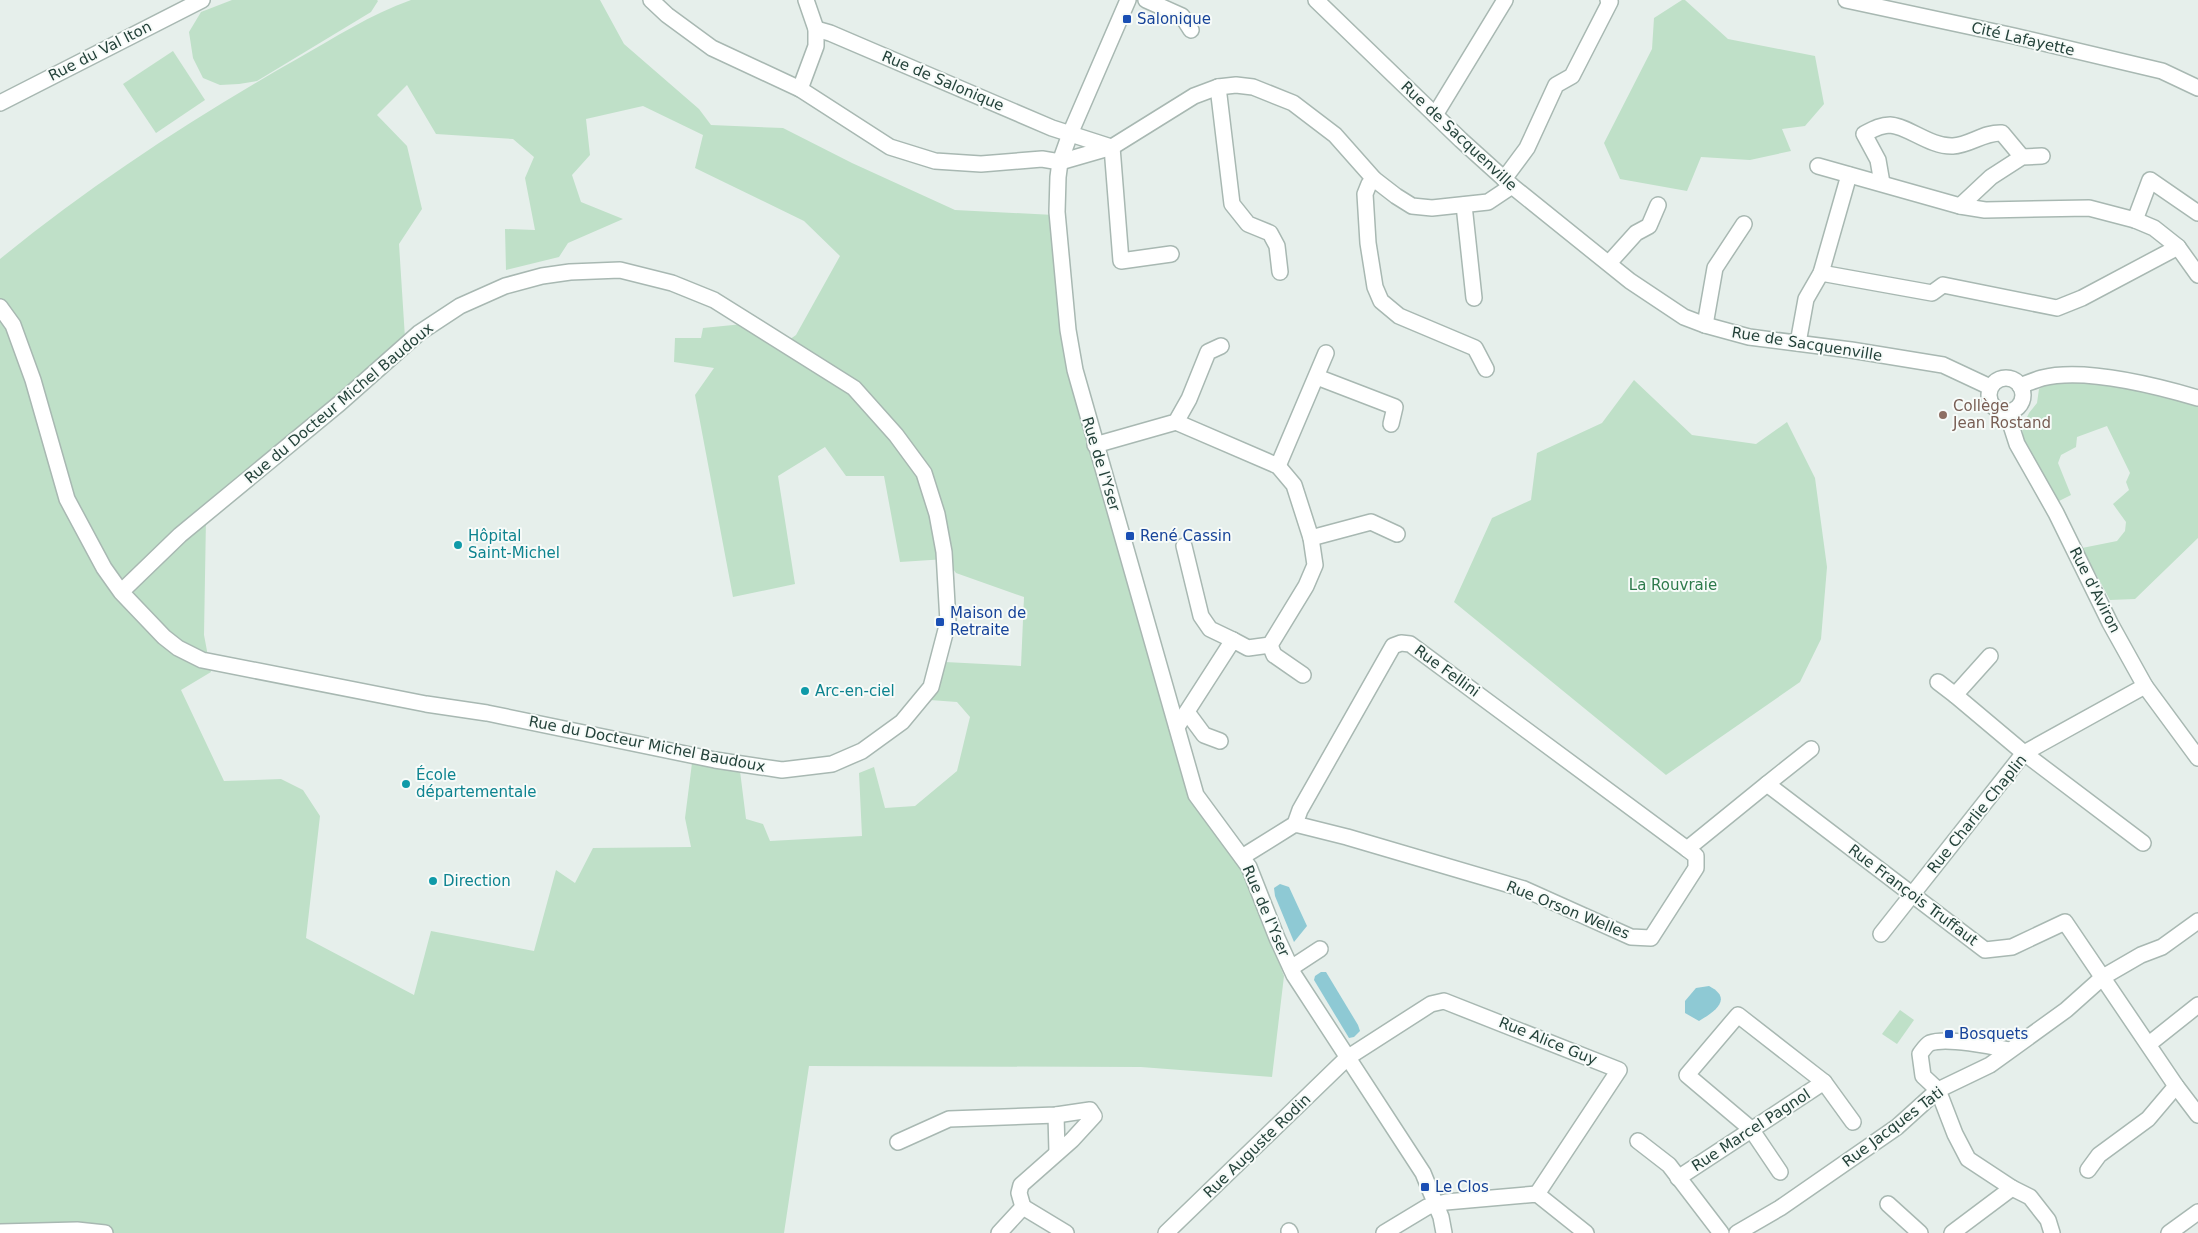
<svg xmlns="http://www.w3.org/2000/svg" width="2198" height="1233" font-family="'DejaVu Sans',sans-serif">
<rect width="100%" height="100%" fill="#e6efeb"/>
<g fill="#bfe0c8" fill-rule="evenodd">
<polygon points="232,0 377,0 378,1 371,12 257,81 239,84 220,85 203,78 193,58 189,32 201,12"/>
<path d="M411,0H600L624,44L699,109L711,125L783,128L852,163L955,210L1054,215L1072,375L1194,803L1244,868L1284,976L1272,1077L1141,1067L809,1066L784,1233H0V259C92,184 193,118 297,59C334,38 371,14 411,0ZM407,85L436,134L513,139L534,157L525,178L535,230L505,229L506,270L559,257L568,243L623,219L581,202L572,175L590,155L586,119L643,106L703,135L695,168L804,221L840,256L796,335L776,349L743,324L703,328L701,338H675L674,362L714,368L695,395L733,597L795,584L778,476L825,447L846,476H884L900,562L946,559L956,573L1024,597L1021,666L945,662L930,700L957,702L970,717L957,771L915,806L885,808L874,767L859,773L862,836L770,841L763,824L746,819L740,771L692,763L685,818L691,847L593,848L575,883L556,870L534,951L431,931L414,995L306,938L320,816L303,790L281,779L224,781L181,690L211,672L204,635L206,518L405,338L399,244L422,209L407,146L377,115Z"/>
<polygon points="1682,0 1685,0 1728,39 1815,56 1824,104 1805,126 1782,129 1791,151 1750,160 1701,157 1687,191 1620,179 1604,143 1652,49 1654,18"/>
<polygon points="173,51 205,100 156,133 123,84"/>
<polygon points="1634,380 1692,435 1756,444 1787,422 1815,478 1827,567 1821,639 1800,682 1666,775 1454,602 1492,518 1531,500 1537,453 1602,423"/>
<polygon points="2083,380 2171,396 2198,406 2198,538 2135,599 2110,600 2082,548 2117,541 2125,531 2126,522 2113,504 2129,490 2126,482 2130,473 2107,426 2077,437 2076,447 2061,455 2058,463 2071,495 2059,501 2024,445 2022,427 2029,413 2037,403 2039,389 2053,381"/>
<polygon points="1900,1010 1914,1020 1897,1044 1882,1034"/>
</g>
<g fill="#8ec9d4">
<polygon points="1280,884 1289,887 1307,926 1294,942 1275,896 1274,888"/>
<polygon points="1321,972 1326,972 1358,1025 1360,1031 1354,1037 1349,1038 1314,980 1315,976"/>
<path d="M1709,986C1734,999 1714,1012 1699,1021L1685,1013V1001L1696,988Z"/>
</g>
<g fill="none" stroke-linecap="round" stroke-linejoin="round">
<g stroke="#a8b8b2" stroke-width="18">
<g id="minor">
<polyline points="651,0 667,15 712,48 800,89 890,147 935,161 981,164 1042,159 1060,162 1112,147 1194,96 1218,87 1236,85 1253,87 1293,103 1335,135 1374,179 1396,196 1412,206 1432,208 1488,202 1512,186"/>
<polyline points="1128,0 1070,134 1060,162 1058,177 1057,212 1068,330 1075,370 1196,795 1249,867 1277,938 1294,975 1423,1173 1441,1217 1444,1233"/>
<polyline points="1146,0 1182,16 1191,30"/>
<polyline points="1316,0 1461,140 1512,186 1630,281 1684,317 1705,325 1749,337 1851,350 1943,365 1990,387"/>
<polyline points="1846,0 2014,36 2162,71 2198,88"/>
<polyline points="816,29 830,33 1052,128 1111,147"/>
<polyline points="1218,87 1232,204 1248,224 1270,233 1277,246 1280,272"/>
<polyline points="800,89 816,46 816,29 806,0"/>
<polyline points="0,103 202,0"/>
<polyline points="1435,115 1505,0"/>
<polyline points="1112,147 1121,261 1171,254"/>
<polyline points="1818,166 1960,206 1985,210 2089,208 2135,220 2154,228 2178,247 2198,275"/>
<polyline points="1374,179 1369,184 1365,194 1368,243 1375,287 1381,301 1399,316 1475,348 1486,369"/>
<polyline points="1504,179 1527,148 1556,85 1572,76 1610,2 1608,0"/>
<path d="M1882,183L1878,160L1864,134C1872,130 1880,125 1890,125C1908,126 1930,147 1953,146C1970,145 1984,132 2002,133L2022,157"/>
<polyline points="1464,205 1474,298"/>
<polyline points="1960,206 1991,177 2022,157 2042,156"/>
<polyline points="2135,220 2150,180 2198,213"/>
<polyline points="1609,263 1636,233 1649,226 1658,205"/>
<polyline points="1821,273 1932,293 1943,285 2057,308 2082,298 2178,247"/>
<polyline points="0,307 13,325 33,380 67,499 104,568 121,592 164,637 178,648 202,660 426,704 487,713 715,760 782,770 832,764 862,751 902,722 931,687 948,622 944,552 937,514 924,473 896,435 854,388 714,300 672,283 620,270 570,272 542,276 505,286 460,306 419,333 340,403 180,535 121,592"/>
<polyline points="1705,325 1715,268 1744,224"/>
<polyline points="1798,343 1806,299 1821,273 1849,175"/>
<polyline points="1317,377 1395,407 1391,424"/>
<circle cx="2006" cy="395" r="17"/>
<path d="M2020,386C2028,383 2035,380 2042,378C2085,367 2157,386 2198,398"/>
<polyline points="2007,413 2017,444 2056,513 2110,623 2145,686 2198,758"/>
<polyline points="1176,422 1278,466 1294,485 1311,538 1371,522 1397,534"/>
<polyline points="1095,445 1176,422 1189,399 1208,352 1221,346"/>
<polyline points="1278,466 1326,353"/>
<polyline points="1184,546 1201,616 1210,629 1233,640"/>
<polyline points="1270,645 1274,655 1303,675"/>
<polyline points="1990,656 1955,695 2024,753 2143,843"/>
<polyline points="1938,682 1955,695"/>
<polyline points="1187,712 1204,735 1220,741"/>
<polyline points="1177,727 1233,640 1248,648 1270,645 1306,586 1315,565 1311,538"/>
<polyline points="1767,784 1811,749"/>
<polyline points="1687,849 1767,784 1985,950 2012,947 2065,922 2176,1086 2198,1115"/>
<polyline points="1242,857 1295,824 1300,810 1393,646 1401,643 1410,644 1687,849 1696,856 1696,868 1651,938 1631,937 1524,889 1347,837 1295,824"/>
<polyline points="1881,934 2024,753 2145,686"/>
<polyline points="1291,968 1320,949"/>
<polyline points="2149,1044 2198,1005"/>
<path d="M2009,1050C1992,1046 1946,1037 1930,1043C1926,1045 1923,1050 1920,1054L1923,1076L1938,1090L1955,1134L1968,1159L2012,1188L2030,1197L2048,1220L2052,1233"/>
<polyline points="1056,1115 1057,1152"/>
<polyline points="1638,1141 1669,1165 1721,1233"/>
<polyline points="898,1142 949,1119 1056,1115 1090,1110 1094,1116 1072,1140 1021,1185 1019,1193 1023,1207"/>
<polyline points="2088,1170 2099,1155 2148,1119 2176,1086"/>
<polyline points="1780,1172 1751,1129 1687,1075 1738,1015 1824,1082 1853,1122"/>
<polyline points="1678,1178 1824,1082"/>
<polyline points="1888,1204 1920,1233"/>
<polyline points="1023,1207 1066,1233"/>
<polyline points="1289,1231 1290,1233"/>
<polyline points="0,1232 77,1230 105,1233"/>
<polyline points="999,1233 1023,1207"/>
<polyline points="1166,1233 1347,1058 1431,1004 1444,1001 1619,1070 1537,1194"/>
<polyline points="1384,1233 1427,1207 1446,1202 1537,1194 1586,1233"/>
<polyline points="1737,1233 1780,1208 1897,1127 1938,1090 1990,1065 2066,1010 2103,977 2141,955 2162,947 2198,921"/>
<polyline points="1952,1233 2012,1188"/>
<polyline points="2169,1233 2198,1212"/>
</g>
</g>
<use href="#minor" stroke="#fff" stroke-width="15"/>
</g>
<g fill="#1a4fb4" stroke="#f7fbf9" stroke-width="2">
<rect x="1122" y="14" width="10" height="10" rx="2.5"/>
<rect x="1125" y="531" width="10" height="10" rx="2.5"/>
<rect x="935" y="617" width="10" height="10" rx="2.5"/>
<rect x="1944" y="1029" width="10" height="10" rx="2.5"/>
<rect x="1420" y="1182" width="10" height="10" rx="2.5"/>
</g>
<circle fill="#8d6e63" stroke="#f7fbf9" stroke-width="2" cx="1943" cy="415" r="5"/>
<g fill="#0f9aa8" stroke="#f7fbf9" stroke-width="2">
<circle cx="458" cy="545" r="5"/>
<circle cx="805" cy="691" r="5"/>
<circle cx="406" cy="784" r="5"/>
<circle cx="433" cy="881" r="5"/>
</g>
<g text-anchor="middle" dominant-baseline="central" stroke-width="4" stroke-linejoin="round" paint-order="stroke">
<g font-size="15" fill="#164399" stroke="#f7fbf9" text-anchor="start">
<text x="1137" y="19">Salonique</text>
<text x="1140" y="536">René Cassin</text>
<text x="950" y="613">Maison de<tspan x="950" dy="17">Retraite</tspan></text>
<text x="1959" y="1034">Bosquets</text>
<text x="1435" y="1187">Le Clos</text>
</g>
<g font-size="15" fill="#24423a" stroke="#f7fbf9">
<text transform="translate(2023 39) rotate(13)">Cité Lafayette</text>
<text transform="translate(100 51) rotate(-27)">Rue du Val Iton</text>
<text transform="translate(943 81) rotate(23)">Rue de Salonique</text>
<text transform="translate(1459 136) rotate(43)">Rue de Sacquenville</text>
<text transform="translate(1807 344) rotate(9)">Rue de Sacquenville</text>
<text transform="translate(339 403) rotate(-40)">Rue du Docteur Michel Baudoux</text>
<text transform="translate(1101 464) rotate(73)">Rue de l'Yser</text>
<text transform="translate(2095 590) rotate(63)">Rue d'Aviron</text>
<text transform="translate(1447 671) rotate(36)">Rue Fellini</text>
<text transform="translate(647 744) rotate(11)">Rue du Docteur Michel Baudoux</text>
<text transform="translate(1977 814) rotate(-51)">Rue Charlie Chaplin</text>
<text transform="translate(1913 895) rotate(37)">Rue François Truffaut</text>
<text transform="translate(1568 910) rotate(22)">Rue Orson Welles</text>
<text transform="translate(1266 911) rotate(67)">Rue de l'Yser</text>
<text transform="translate(1548 1041) rotate(22)">Rue Alice Guy</text>
<text transform="translate(1893 1127) rotate(-37)">Rue Jacques Tati</text>
<text transform="translate(1751 1130) rotate(-33)">Rue Marcel Pagnol</text>
<text transform="translate(1257 1146) rotate(-44)">Rue Auguste Rodin</text>
</g>
<g font-size="15" fill="#785e54" stroke="#f7fbf9" text-anchor="start">
<text x="1953" y="406">Collège<tspan x="1953" dy="17">Jean Rostand</tspan></text>
</g>
<g font-size="15" fill="#0d838f" stroke="#f7fbf9" text-anchor="start">
<text x="468" y="536">Hôpital<tspan x="468" dy="17">Saint-Michel</tspan></text>
<text x="815" y="691">Arc-en-ciel</text>
<text x="416" y="775">École<tspan x="416" dy="17">départementale</tspan></text>
<text x="443" y="881">Direction</text>
</g>
<g font-size="15" fill="#2d7a4b" stroke="#f7fbf9">
<text x="1673" y="585">La Rouvraie</text>
</g>
</g>
</svg>
